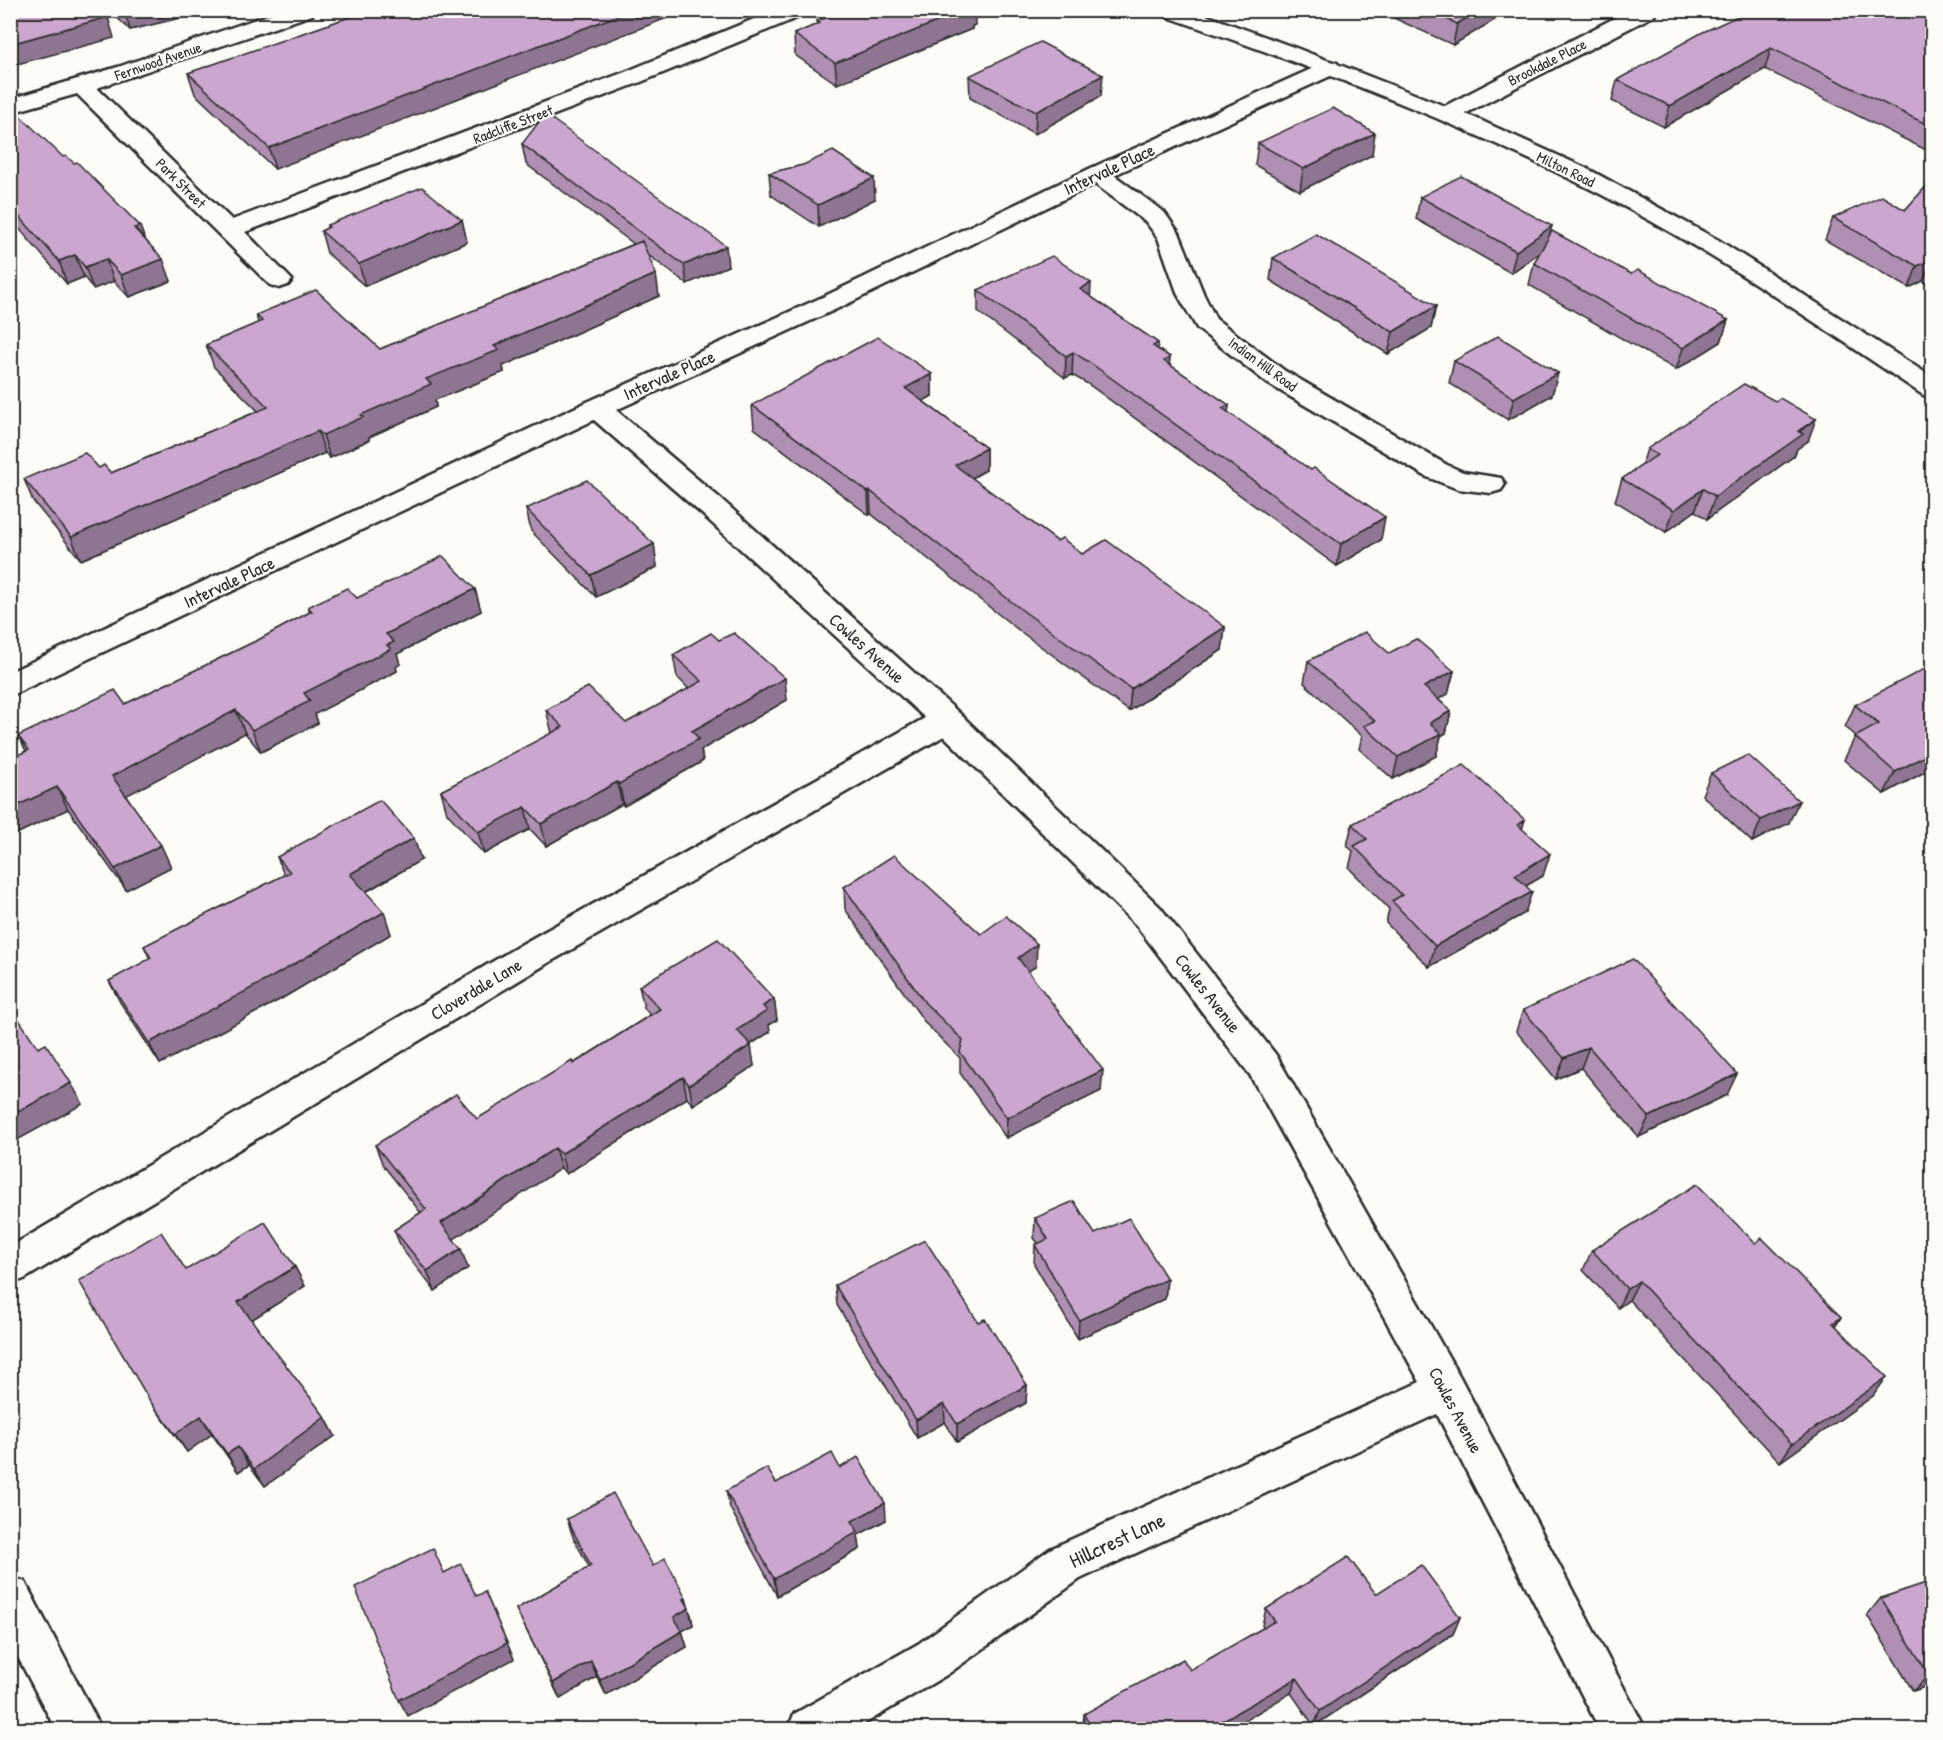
<svg xmlns="http://www.w3.org/2000/svg" width="1943" height="1740" font-family="'Patrick Hand',sans-serif">
<rect width="100%" height="100%" fill="#fdfcf7"/>
<filter id="ink" filterUnits="userSpaceOnUse"><feTurbulence type="fractalNoise" baseFrequency=".0167" numOctaves="2"/><feDisplacementMap in="SourceGraphic" scale="12" xChannelSelector="R" yChannelSelector="G"/><feConvolveMatrix kernelMatrix="1 2 1 2 8 2 1 2 1" color-interpolation-filters="sRGB"/></filter>
<g filter="url(#ink)">
<g fill="none" stroke-linecap="round" stroke-linejoin="round">
<g stroke="#2b2b2b" stroke-width="5">
<g id="street">
<polygon points="282,10 314,10 312,15 97,88 232,220 625,72 776,10 806,10 804,15 641,82 245,232 292,280 288,285 279,288 270,285 77,94 10,113 10,99 118,67"/>
<polygon points="1630,10 1657,10 1655,15 1455,119 1447,121 1439,119 1436,114 1439,109"/>
<polygon points="1329,61 1337,63 1340,68 1337,73 1114,175 1164,212 1179,233 1204,295 1216,319 1285,371 1447,465 1463,472 1501,478 1505,484 1501,490 1491,493 1458,489 1427,477 1267,383 1197,328 1178,295 1158,238 1146,222 1095,184 843,306 616,410 722,500 958,712 1160,907 1276,1055 1460,1377 1646,1730 1600,1730 1437,1414 1080,1579 948,1674 854,1730 788,1730 794,1714 918,1644 1050,1549 1420,1382 1250,1075 1136,925 944,736 548,963 24,1279 10,1284 10,1247 524,943 925,718 702,514 594,420 10,696 10,672 587,402 825,296 1089,169"/>
</g>
</g>
<g stroke="#2b2b2b" stroke-width="5">
<g id="secondary">
<path d="M1160,10H1192L1296,48L1473,117L1588,169L1720,241L1932,377V397L1923,395C1826,330 1730,263 1627,208C1479,129 1321,70 1162,15Z"/>
<polygon points="10,1576 25,1582 102,1730 56,1730 10,1642"/>
</g>
</g>
<use href="#street" fill="#fdfcf7" fill-rule="evenodd"/>
<use href="#secondary" fill="#fdfcf7" fill-rule="evenodd"/>
</g>
<g fill="#af8fb2" stroke="#2b2b2b" stroke-width="1.5">
<polygon points="109,10 213,10 130,30"/>
<polygon points="370,10 275,169 195,94 188,73"/>
<polygon points="1376,10 1511,10 1453,45"/>
<polygon points="1748,10 1932,10 1932,153 1765,69 1664,127 1612,101 1617,80 1747,12"/>
<polygon points="817,21 975,25 972,26 972,29 837,84 795,55 794,34 818,24"/>
<polygon points="969,76 1101,96 1035,134 970,98"/>
<polygon points="10,110 145,239 171,281 129,297 114,281 93,289 84,277 67,284 10,218"/>
<polygon points="1258,143 1372,155 1300,191 1255,165"/>
<polygon points="522,144 728,266 687,284 648,255 659,296 503,366 504,372 435,400 436,407 369,437 369,440 330,458 325,453 81,560 33,501 24,479 99,468 111,473 258,411 214,367 206,345 258,323 256,315 380,349 634,244 526,164"/>
<polygon points="803,165 875,199 819,227 771,195 769,173"/>
<polygon points="1932,180 1932,287 1923,281 1909,288 1825,240 1833,218 1905,210"/>
<polygon points="1420,197 1549,236 1728,320 1721,342 1676,370 1529,285 1534,263 1540,252 1511,273 1416,219"/>
<polygon points="462,220 467,242 365,286 327,253 321,231 327,228 327,225"/>
<polygon points="1273,258 1436,306 1431,328 1388,354 1270,280"/>
<polygon points="978,290 1090,296 1158,343 1158,349 1170,357 1169,364 1229,405 1228,412 1381,540 1337,566 1088,384 1072,375 1065,378 978,312"/>
<polygon points="1454,361 1558,373 1552,395 1508,420 1449,383"/>
<polygon points="932,374 932,396 923,401 986,448 986,470 972,478 1057,541 1225,627 1222,650 1129,711 1021,632 871,514 869,515 754,428 752,405"/>
<polygon points="1808,441 1797,449 1794,456 1707,519 1695,511 1666,532 1615,501 1622,479 1642,465 1647,449"/>
<polygon points="526,509 654,544 657,567 596,597 531,531"/>
<polygon points="475,589 481,611 397,654 400,664 396,667 397,671 315,714 318,723 261,752 245,733 126,795 171,867 126,890 68,809 10,837 10,759 26,751 18,736 125,704 260,639 310,612 308,607 357,598"/>
<polygon points="1389,653 1454,671 1448,694 1438,699 1451,711 1446,733 1441,736 1436,756 1393,779 1359,749 1362,736 1304,683 1308,661"/>
<polygon points="673,655 787,700 701,750 703,761 624,806 622,804 546,846 530,829 484,854 447,813 441,791 552,733 546,710 626,723 689,689 677,677"/>
<polygon points="1855,705 1932,768 1884,794 1844,760 1855,737 1856,736 1845,727"/>
<polygon points="1711,773 1789,823 1752,842 1702,795"/>
<polygon points="1352,824 1522,829 1543,876 1526,886 1525,913 1429,967 1386,923 1389,909 1349,868 1353,851 1347,846"/>
<polygon points="277,857 421,860 366,892 391,934 281,999 160,1064 120,1002 109,981 150,959 144,946 284,875"/>
<polygon points="844,887 981,934 1036,966 1028,971 1101,1091 1006,1138 960,1073 960,1058 926,1024 845,909"/>
<polygon points="639,986 774,999 777,1020 769,1025 770,1032 750,1045 754,1066 693,1105 687,1098 566,1174 561,1168 453,1239 468,1268 435,1291 402,1249 394,1230 421,1213 383,1165 375,1145 477,1119 573,1064 650,1015 644,1008"/>
<polygon points="1523,1010 1727,1095 1639,1137 1581,1068 1556,1079 1516,1031"/>
<polygon points="1035,1218 1095,1234 1167,1279 1165,1299 1078,1339 1034,1264 1035,1245 1038,1243 1034,1238"/>
<polygon points="1755,1243 1841,1317 1836,1326 1873,1396 1780,1462 1629,1300 1618,1308 1583,1270 1592,1250"/>
<polygon points="295,1267 305,1286 251,1320 325,1417 335,1436 265,1486 249,1465 238,1472 212,1434 187,1452 150,1401 186,1270"/>
<polygon points="835,1285 978,1322 1027,1385 1026,1403 957,1442 945,1422 917,1438 837,1305"/>
<polygon points="840,1468 886,1520 858,1535 860,1549 777,1596 730,1508 726,1491 776,1483"/>
<polygon points="567,1519 653,1566 691,1614 693,1625 682,1631 687,1647 606,1695 597,1677 560,1699 516,1609 589,1567 573,1537"/>
<polygon points="1932,1581 1932,1701 1924,1687 1913,1691 1867,1615 1881,1598"/>
<polygon points="1376,1594 1460,1617 1453,1634 1314,1726 1291,1693 1083,1725 1084,1714 1190,1670 1263,1628 1262,1625 1266,1609"/>
</g>
<g fill="#8e7491" stroke="#2b2b2b" stroke-width="1.5">
<polygon points="124,10 213,10 130,30"/>
<polygon points="632,10 688,10 275,169 269,148"/>
<polygon points="966,10 975,10 975,25 972,26 972,29 837,84 835,63"/>
<polygon points="1479,10 1511,10 1453,45 1457,24"/>
<polygon points="108,17 114,38 10,66 10,44"/>
<polygon points="1771,48 1765,69 1664,127 1670,106"/>
<polygon points="1103,75 1101,96 1035,134 1036,112"/>
<polygon points="1375,133 1372,155 1300,191 1303,169"/>
<polygon points="874,178 875,199 819,227 818,205"/>
<polygon points="462,220 467,242 365,286 359,264"/>
<polygon points="140,226 148,248 134,228"/>
<polygon points="1552,226 1546,248 1511,273 1516,251"/>
<polygon points="726,246 728,266 687,284 684,265"/>
<polygon points="75,255 84,277 67,284 59,261"/>
<polygon points="106,259 114,281 93,289 85,267"/>
<polygon points="163,259 171,281 129,297 121,275"/>
<polygon points="1932,260 1923,281 1909,288 1917,266"/>
<polygon points="656,274 659,296 503,366 504,372 435,400 436,407 369,437 369,440 330,458 323,435 426,379 494,346"/>
<polygon points="1091,283 1090,306 1080,289"/>
<polygon points="1436,306 1431,328 1388,354 1393,332"/>
<polygon points="1728,320 1721,342 1676,370 1683,348"/>
<polygon points="1073,352 1072,375 1065,378 1066,356"/>
<polygon points="1170,357 1168,380 1164,361"/>
<polygon points="1558,373 1552,395 1508,420 1514,398"/>
<polygon points="932,374 932,396 906,411 905,388"/>
<polygon points="1229,405 1226,428 1222,408"/>
<polygon points="1816,419 1808,441 1797,449 1794,456 1707,519 1715,496"/>
<polygon points="318,431 325,453 81,560 71,537"/>
<polygon points="986,448 986,470 955,487 955,465"/>
<polygon points="1703,489 1695,511 1666,532 1674,510"/>
<polygon points="870,491 871,514 869,515 868,492"/>
<polygon points="1385,517 1381,540 1337,566 1341,544"/>
<polygon points="654,544 657,567 596,597 591,575"/>
<polygon points="475,589 481,611 397,654 400,664 396,667 397,671 315,714 318,723 261,752 252,730 386,634"/>
<polygon points="1225,627 1222,650 1129,711 1131,689"/>
<polygon points="1454,671 1448,694 1419,710 1424,687"/>
<polygon points="785,678 787,700 701,750 703,761 624,806 619,784 692,731"/>
<polygon points="236,710 245,733 122,798 112,776"/>
<polygon points="1451,711 1446,733 1441,736 1436,756 1393,779 1398,757 1430,723"/>
<polygon points="1932,752 1932,768 1884,794 1895,772"/>
<polygon points="617,782 622,804 546,846 541,824"/>
<polygon points="57,787 68,809 10,837 10,809"/>
<polygon points="1799,801 1789,823 1752,842 1761,820"/>
<polygon points="525,807 530,829 484,854 478,832"/>
<polygon points="1525,820 1518,842 1518,825"/>
<polygon points="414,838 421,860 358,896 350,874"/>
<polygon points="161,845 171,867 126,890 115,869"/>
<polygon points="1550,854 1543,876 1508,896 1515,875"/>
<polygon points="1532,892 1525,913 1429,967 1435,946"/>
<polygon points="384,912 391,934 281,999 160,1064 149,1043"/>
<polygon points="1037,944 1036,966 1017,979 1018,958"/>
<polygon points="774,999 777,1020 769,1025 770,1032 740,1051 737,1030 763,1006"/>
<polygon points="751,1045 754,1066 693,1105 689,1085"/>
<polygon points="1589,1047 1581,1068 1556,1079 1564,1058"/>
<polygon points="1103,1070 1101,1091 1006,1138 1007,1118"/>
<polygon points="1737,1074 1727,1095 1639,1137 1649,1117"/>
<polygon points="683,1077 687,1098 566,1174 561,1154"/>
<polygon points="71,1083 83,1104 10,1144 10,1116"/>
<polygon points="555,1148 561,1168 448,1243 441,1223"/>
<polygon points="461,1249 468,1268 435,1291 427,1271"/>
<polygon points="295,1267 305,1286 248,1322 238,1302"/>
<polygon points="1167,1279 1165,1299 1078,1339 1079,1320"/>
<polygon points="1639,1281 1629,1300 1618,1308 1627,1289"/>
<polygon points="1841,1317 1829,1336 1833,1323"/>
<polygon points="1887,1377 1873,1396 1780,1462 1792,1444"/>
<polygon points="1027,1385 1026,1403 957,1442 957,1424"/>
<polygon points="944,1404 945,1422 917,1438 916,1420"/>
<polygon points="201,1416 212,1434 187,1452 175,1434"/>
<polygon points="325,1417 335,1436 265,1486 254,1469"/>
<polygon points="238,1447 249,1465 238,1472 227,1454"/>
<polygon points="885,1503 886,1520 858,1535 860,1549 777,1596 774,1579 852,1521"/>
<polygon points="485,1592 514,1659 408,1716 399,1700"/>
<polygon points="686,1598 693,1625 679,1633 674,1617 684,1599"/>
<polygon points="1460,1617 1453,1634 1314,1726 1320,1711"/>
<polygon points="682,1631 687,1647 606,1695 600,1680"/>
<polygon points="591,1661 597,1677 560,1699 553,1683"/>
<polygon points="1932,1674 1932,1679 1924,1687 1913,1691 1929,1675"/>
<polygon points="1297,1678 1291,1693 1229,1730 1210,1730 1211,1727"/>
</g>
<g fill="#cba6cf" stroke="#2b2b2b" stroke-width="1.5">
<polygon points="10,10 103,10 108,17 10,44"/>
<polygon points="370,10 632,10 269,148 188,73"/>
<polygon points="846,10 966,10 835,63 794,34 820,23 817,21"/>
<polygon points="1427,10 1479,10 1457,24"/>
<polygon points="1751,10 1932,10 1932,127 1771,48 1670,106 1617,80 1701,33"/>
<polygon points="1040,42 1103,75 1036,112 969,76"/>
<polygon points="1333,108 1375,133 1303,169 1258,143"/>
<polygon points="13,109 63,157 66,156 74,163 77,162 140,226 134,228 163,259 121,275 106,259 85,267 75,255 59,261 10,206 10,110"/>
<polygon points="545,114 726,246 684,265 522,144"/>
<polygon points="833,151 874,178 818,205 769,173 803,165"/>
<polygon points="1461,176 1552,226 1516,251 1420,197"/>
<polygon points="1932,180 1932,260 1917,266 1833,218 1882,196 1905,210"/>
<polygon points="422,187 462,220 359,264 321,231 329,227 327,225"/>
<polygon points="1552,231 1631,274 1638,270 1728,320 1683,348 1534,263"/>
<polygon points="1316,234 1436,306 1393,332 1273,258"/>
<polygon points="642,241 656,274 494,346 499,350 426,379 431,384 361,415 363,417 323,435 318,431 71,537 24,479 85,453 99,468 104,465 111,473 268,407 206,345 262,321 256,315 316,290 380,349"/>
<polygon points="1052,256 1091,283 1080,289 1158,343 1153,346 1170,357 1164,361 1229,405 1222,408 1311,470 1314,468 1385,517 1341,544 1089,362 1073,352 1066,356 978,290"/>
<polygon points="1498,336 1558,373 1514,398 1454,361"/>
<polygon points="878,337 932,374 905,388 986,448 955,465 1057,541 1062,538 1082,554 1106,540 1225,627 1131,689 1022,610 870,491 868,492 752,405"/>
<polygon points="1744,384 1775,401 1780,398 1816,419 1798,431 1803,434 1715,496 1703,489 1674,510 1622,479 1657,455 1647,449"/>
<polygon points="587,480 654,544 591,575 526,509"/>
<polygon points="443,556 475,589 386,634 394,642 387,645 391,649 304,693 310,701 252,730 236,710 112,776 161,845 115,869 57,787 10,809 10,759 29,750 18,736 115,690 125,704 260,639 312,611 308,607 347,588 357,598"/>
<polygon points="1365,632 1389,653 1416,639 1454,671 1424,687 1451,711 1430,723 1441,734 1398,757 1364,726 1375,721 1308,661"/>
<polygon points="711,633 719,640 734,633 785,678 692,731 699,739 619,784 617,782 541,824 525,807 478,832 441,791 563,727 546,710 588,687 626,723 702,681 673,655"/>
<polygon points="1932,665 1932,752 1895,772 1855,737 1879,724 1855,705"/>
<polygon points="1748,755 1799,801 1761,820 1711,773"/>
<polygon points="1464,765 1525,820 1518,825 1550,854 1515,875 1532,892 1435,946 1392,901 1402,895 1354,846 1367,839 1352,824"/>
<polygon points="380,800 414,838 350,874 384,912 272,977 149,1043 109,981 151,958 144,946 290,872 277,857"/>
<polygon points="894,855 981,934 1006,916 1037,944 1018,958 1103,1070 1007,1118 960,1052 963,1040 925,1003 844,887"/>
<polygon points="718,939 774,999 763,1006 767,1011 737,1030 751,1045 689,1085 683,1077 561,1154 555,1148 441,1223 461,1249 427,1271 394,1230 426,1209 375,1145 456,1094 477,1119 572,1061 573,1064 660,1009 639,986"/>
<polygon points="1633,959 1737,1074 1649,1117 1589,1047 1564,1058 1523,1010"/>
<polygon points="10,1006 38,1048 46,1044 71,1083 10,1116"/>
<polygon points="1697,1184 1755,1243 1762,1238 1841,1317 1833,1323 1887,1377 1792,1444 1639,1281 1627,1289 1592,1250"/>
<polygon points="1074,1201 1095,1234 1129,1218 1167,1279 1079,1320 1035,1245 1048,1239 1035,1218"/>
<polygon points="265,1222 295,1267 238,1302 325,1417 254,1469 238,1447 227,1454 201,1416 175,1434 150,1401 79,1281 161,1232 186,1270"/>
<polygon points="925,1240 978,1322 985,1319 1027,1385 957,1424 944,1404 916,1420 835,1285"/>
<polygon points="832,1453 840,1468 858,1457 885,1503 852,1521 858,1532 774,1579 726,1491 767,1468 776,1483"/>
<polygon points="613,1493 653,1566 665,1558 686,1598 684,1599 689,1608 674,1617 682,1631 600,1680 591,1661 553,1683 516,1609 591,1566 567,1519"/>
<polygon points="433,1548 444,1573 461,1564 476,1596 485,1592 507,1643 399,1700 355,1587"/>
<polygon points="1348,1557 1376,1594 1421,1565 1460,1617 1320,1711 1297,1678 1211,1727 1213,1730 1075,1730 1088,1722 1084,1714 1183,1659 1190,1670 1275,1621 1266,1609"/>
<polygon points="1932,1581 1932,1674 1929,1675 1881,1598"/>
</g>
</g>
<g text-anchor="middle" dominant-baseline="central" stroke-width="4.5" stroke-linejoin="round" paint-order="stroke">
<g font-size="15" fill="#2b2b2b" stroke="#fdfcf7">
<text transform="translate(158 61) rotate(-19)">Fernwood Avenue</text>
<text transform="translate(1547 62) rotate(-27)">Brookdale Place</text>
<text transform="translate(513 124) rotate(-21)">Radcliffe Street</text>
<text transform="translate(1566 169) rotate(26)">Milton Road</text>
<text transform="translate(181 183) rotate(45)">Park Street</text>
<text transform="translate(1263 364) rotate(36)">Indian Hill Road</text>
</g>
<g font-size="18" fill="#2b2b2b" stroke="#fdfcf7">
<text transform="translate(1109 169) rotate(-25)">Intervale Place</text>
<text transform="translate(669 375) rotate(-24)">Intervale Place</text>
<text transform="translate(229 582) rotate(-25)">Intervale Place</text>
<text transform="translate(867 648) rotate(42)">Cowles Avenue</text>
<text transform="translate(476 989) rotate(-31)">Cloverdale Lane</text>
<text transform="translate(1208 993) rotate(52)">Cowles Avenue</text>
<text transform="translate(1456 1410) rotate(62)">Cowles Avenue</text>
</g>
<g font-size="21" fill="#2b2b2b" stroke="#fdfcf7">
<text transform="translate(1117 1540) rotate(-25)">Hillcrest Lane</text>
</g>
</g>
<rect width="1943" height="1740" fill="none" stroke="#fdfcf7" stroke-width="36"/>
<rect x="18" y="18" width="1907" height="1704" fill="none" stroke="#2b2b2b" stroke-width="2" filter="url(#ink)"/>
</svg>
